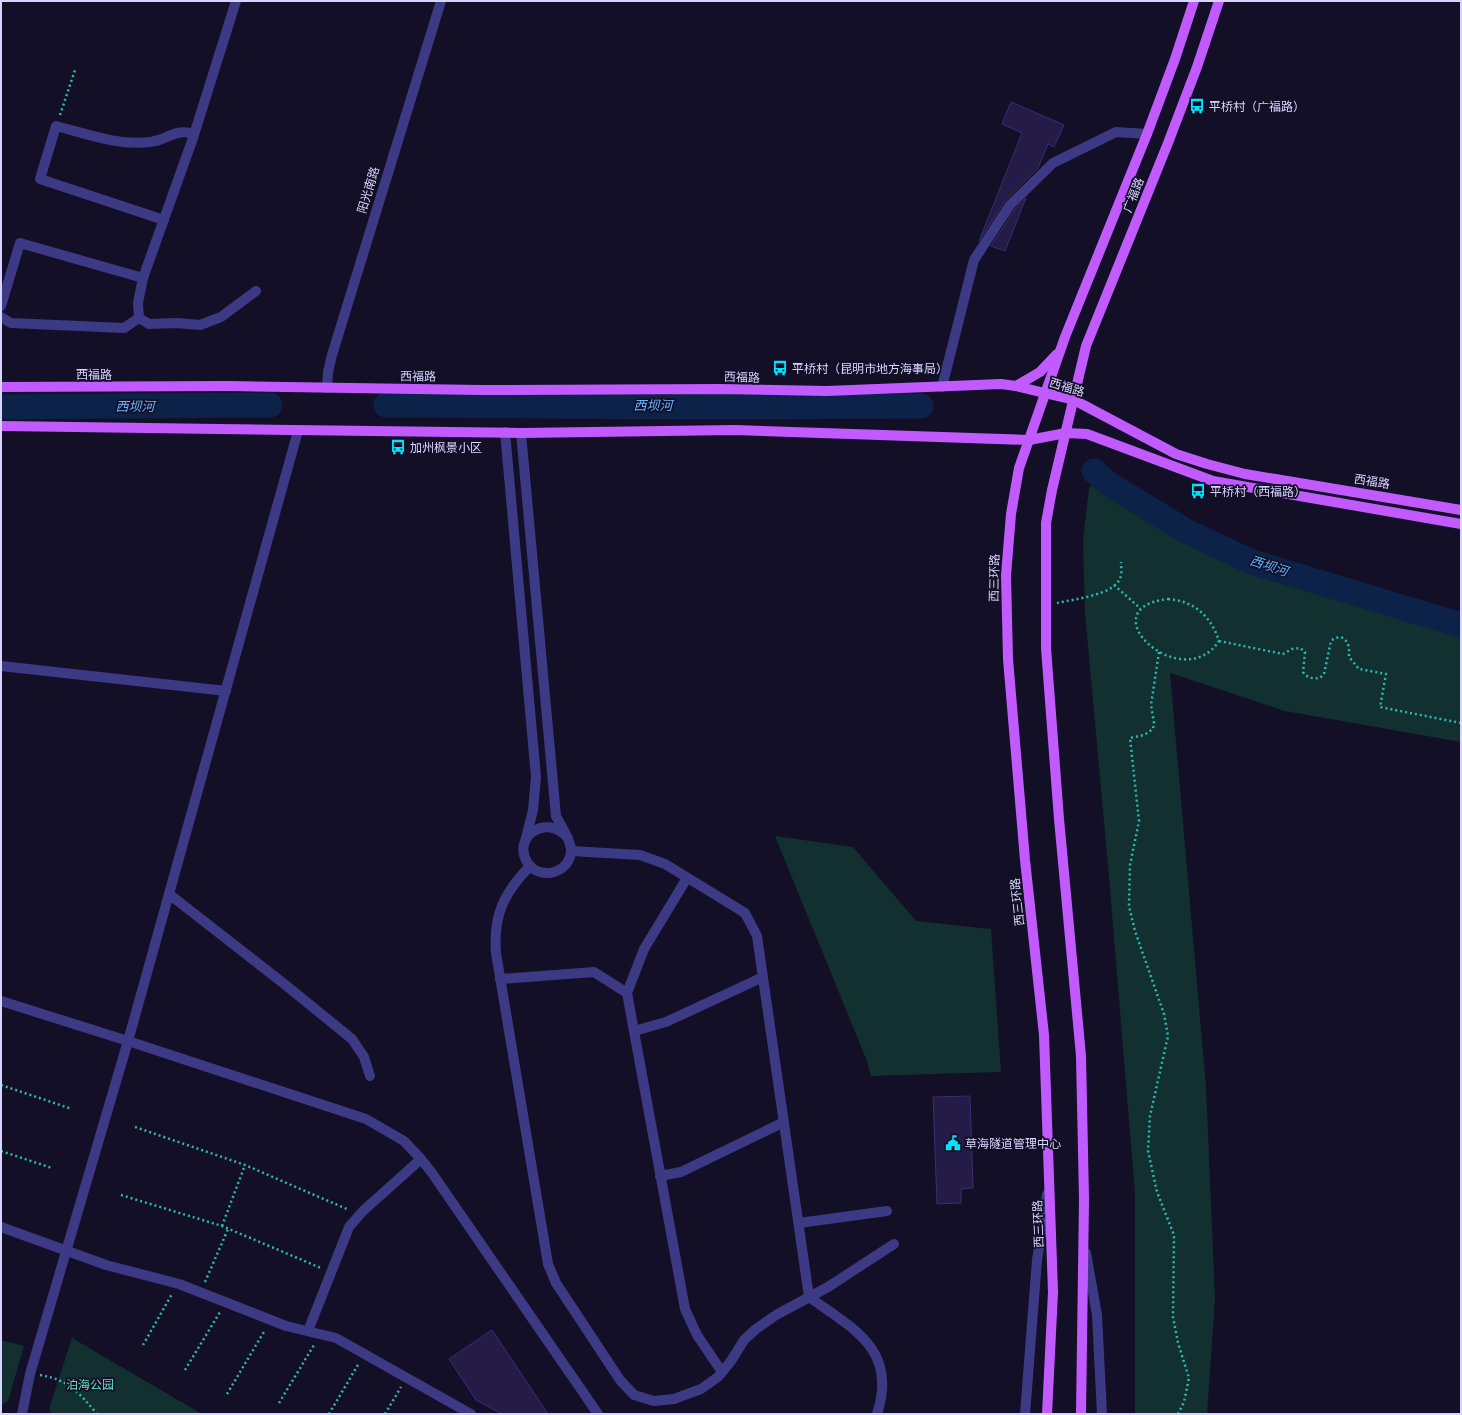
<svg xmlns="http://www.w3.org/2000/svg" width="1462" height="1415" font-family="Poppins,'Noto Sans SC',sans-serif">
<rect width="100%" height="100%" fill="#130f26"/>
<g fill="#12302f">
<polygon points="1094,483 1177,537 1244,568 1461,633 1461,742 1285,711 1170,673 1206,1087 1215,1299 1207,1414 1135,1414 1135,1193 1109,877 1085,613 1083,540 1089,488"/>
<polygon points="775,836 853,847 916,921 991,929 1001,1072 871,1076 867,1061"/>
<polygon points="72,1338 202,1414 52,1414 49,1409"/>
<polygon points="1,1340 24,1346 8,1401 1,1405"/>
</g>
<g fill="none" stroke-linecap="round" stroke-linejoin="round">
<g stroke="#0c2248" stroke-width="25">
<polyline points="386,405 679,407 921,406"/>
<polyline points="1,407 270,405"/>
<polyline points="1094,471 1109,484 1186,531 1252,562 1461,625"/>
</g>
</g>
<g fill="#241b47" stroke="#3b2d73">
<polygon points="1011,102 1064,125 1054,147 1048,144 1038,168 1005,201 979,241 1022,133 1002,124"/>
<polygon points="1026,198 1005,251 991,246 1015,209"/>
<polygon points="970,1096 973,1188 961,1189 961,1203 937,1204 933,1097"/>
<polygon points="492,1330 548,1414 502,1414 476,1400 449,1359"/>
</g>
<g fill="none" stroke-linecap="round" stroke-linejoin="round">
<g stroke="#2fb8b0" stroke-width="2.5" stroke-dasharray="2 3" stroke-linecap="butt">
<polyline points="60,115 75,70"/>
<polyline points="1114,585 1140,608"/>
<path d="M1168,599C1194,601 1211,616 1219,641C1182,697 1086,608 1168,599Z"/>
<path d="M1057,603C1074,599 1118,595 1121,575C1122,571 1121,566 1121,562"/>
<path d="M1219,641L1283,654L1292,649L1300,648L1305,652L1303,672C1307,678 1313,679 1320,678L1324,674L1331,641L1335,638L1341,637C1350,642 1349,648 1349,657L1359,669L1386,674L1380,707L1461,723"/>
<polyline points="1159,652 1151,705 1154,723 1153,729 1144,735 1130,738 1139,821 1130,865 1129,906 1135,931 1164,1014 1168,1036 1150,1116 1148,1151 1157,1192 1174,1235 1173,1317 1178,1343 1189,1378 1184,1402 1178,1414"/>
<polyline points="1,1085 72,1109"/>
<polyline points="135,1127 245,1165 349,1210"/>
<polyline points="1,1151 52,1168"/>
<polyline points="121,1195 222,1226 321,1268"/>
<polyline points="222,1226 245,1165"/>
<polyline points="205,1282 228,1229"/>
<polyline points="143,1345 172,1294"/>
<polyline points="185,1370 220,1312"/>
<path d="M40,1375C70,1380 79,1393 97,1414"/>
<polyline points="227,1394 265,1330"/>
<polyline points="279,1403 314,1345"/>
<polyline points="329,1414 359,1363"/>
<polyline points="385,1414 401,1387"/>
</g>
<g stroke="#3d3a85" stroke-width="10">
<polyline points="236,1 193,138 143,278 138,303 139,318 149,324 177,323 200,325 221,317 256,291"/>
<path d="M164,220L40,179L56,126C87,134 119,146 150,142C169,140 173,128 194,134"/>
<polyline points="1,306 20,243 143,278"/>
<polyline points="1,317 11,323 124,328 139,318"/>
<polyline points="942,387 974,260 1010,205 1053,163 1116,132 1147,134"/>
<polyline points="327,388 328,372 332,355 441,1"/>
<polyline points="505,432 536,777 533,810 526,838"/>
<path d="M521,433L556,816C561,826 570,838 571,849C572,873 539,882 527,862C512,836 547,813 568,838"/>
<polyline points="1,666 226,691"/>
<path d="M571,851L640,855L665,864L745,913L757,936L809,1297C854,1329 898,1350 877,1414"/>
<path d="M530,866C504,893 493,915 496,953L548,1264L556,1283L620,1380L634,1395L654,1401L674,1399L701,1389L718,1377L731,1361L744,1340L756,1329L776,1315L828,1287L894,1244"/>
<polyline points="687,878 644,949 627,993 685,1309 697,1335 722,1372"/>
<polyline points="169,894 283,983 352,1039 364,1057 370,1076"/>
<polyline points="500,979 594,972 627,993"/>
<polyline points="1,1001 128,1041 366,1119 404,1141 421,1159 432,1173 598,1414"/>
<polyline points="634,1031 666,1022 763,977"/>
<polyline points="660,1176 681,1172 784,1122"/>
<polyline points="799,1223 887,1211"/>
<polyline points="1,1227 106,1265 179,1284 286,1326 336,1338 471,1414"/>
<polyline points="1086,1253 1097,1315 1102,1414"/>
<polyline points="308,1331 349,1227 363,1211 421,1159"/>
<polyline points="22,1414 30,1374 128,1041 298,431"/>
<polyline points="1025,1414 1037,1260 1047,1194"/>
</g>
<g stroke="#c25bff" stroke-width="10">
<polyline points="1016,386 1040,372 1057,354"/>
<polyline points="1,387 228,386 481,390 719,389 827,391 1001,384 1016,386 1074,400 1176,454 1207,464 1245,474 1461,510"/>
<polyline points="1,426 521,433 735,430 1029,440 1066,433 1087,434 1213,481 1461,524"/>
<polyline points="1047,1414 1053,1292 1044,1035 1025,860 1008,659 1006,575 1011,514 1019,468 1065,337 1147,134 1175,59 1194,1"/>
<polyline points="1081,1414 1084,1199 1081,1056 1059,819 1046,648 1046,523 1052,490 1086,346 1168,143 1197,67 1219,1"/>
</g>
</g>
<defs>
<g id="bus-bare" transform="scale(1.2)"><path d="M-5-6H5V4H4V6H2V4H-2V6H-4V4H-5ZM-3.5-4V0h7V-4ZM-3.5 1.2v1.5H-2V1.2ZM2 1.2v1.5H3.5V1.2Z" fill="#00e5ff" stroke="#130f26" stroke-width="2.5" paint-order="stroke"/></g>
<g id="civic-bare" transform="scale(1.2)"><path d="M-.6-6.5H3V-4.5H.6V-3L4-1V1h2V6H-6V1h2V-1L-.6-3ZM-1.2 2.5V6h2.4V2.5Z" fill="#00e5ff" stroke="#130f26" stroke-width="2.5" paint-order="stroke"/></g>
</defs>
<g fill-rule="evenodd">
<use href="#bus-bare" x="1197" y="106"/>
<use href="#bus-bare" x="780" y="368"/>
<use href="#bus-bare" x="398" y="447"/>
<use href="#bus-bare" x="1198" y="491"/>
<use href="#civic-bare" x="953" y="1143"/>
</g>
<g text-anchor="middle" dominant-baseline="central" stroke-width="3.5" stroke-linejoin="round" paint-order="stroke">
<g font-size="12" fill="#d9d4ff" stroke="#130f26" text-anchor="start">
<text x="1209" y="106">平桥村（广福路）</text>
<text x="792" y="368">平桥村（昆明市地方海事局）</text>
<text x="410" y="447">加州枫景小区</text>
<text x="1210" y="491">平桥村（西福路）</text>
<text x="965" y="1143">草海隧道管理中心</text>
</g>
<g font-size="12" fill="#d9d4ff" stroke="#130f26">
<text transform="translate(368 190) rotate(-73)">阳光南路</text>
<text transform="translate(1133 195) rotate(-68)">广福路</text>
<text x="94" y="374">西福路</text>
<text transform="translate(418 376) rotate(1)">西福路</text>
<text transform="translate(742 377) rotate(2)">西福路</text>
<text transform="translate(1067 387) rotate(17)">西福路</text>
<text transform="translate(1372 481) rotate(9)">西福路</text>
<text transform="translate(994 578) rotate(-89)">西三环路</text>
<text transform="translate(1017 902) rotate(-96)">西三环路</text>
<text transform="translate(1038 1224) rotate(-92)">西三环路</text>
</g>
<g font-size="12" fill="#5fe0c0" stroke="#130f26">
<text x="90" y="1384">泊海公园</text>
</g>
<g font-size="13" font-style="italic" fill="#62b6ff" stroke="#130f26">
<text x="653" y="405">西坝河</text>
<text x="135" y="406">西坝河</text>
<text transform="translate(1269 566) rotate(18)">西坝河</text>
</g>
</g>
<rect width="1462" height="1415" fill="none" stroke="#d9d4ff" stroke-width="4"/>
</svg>
